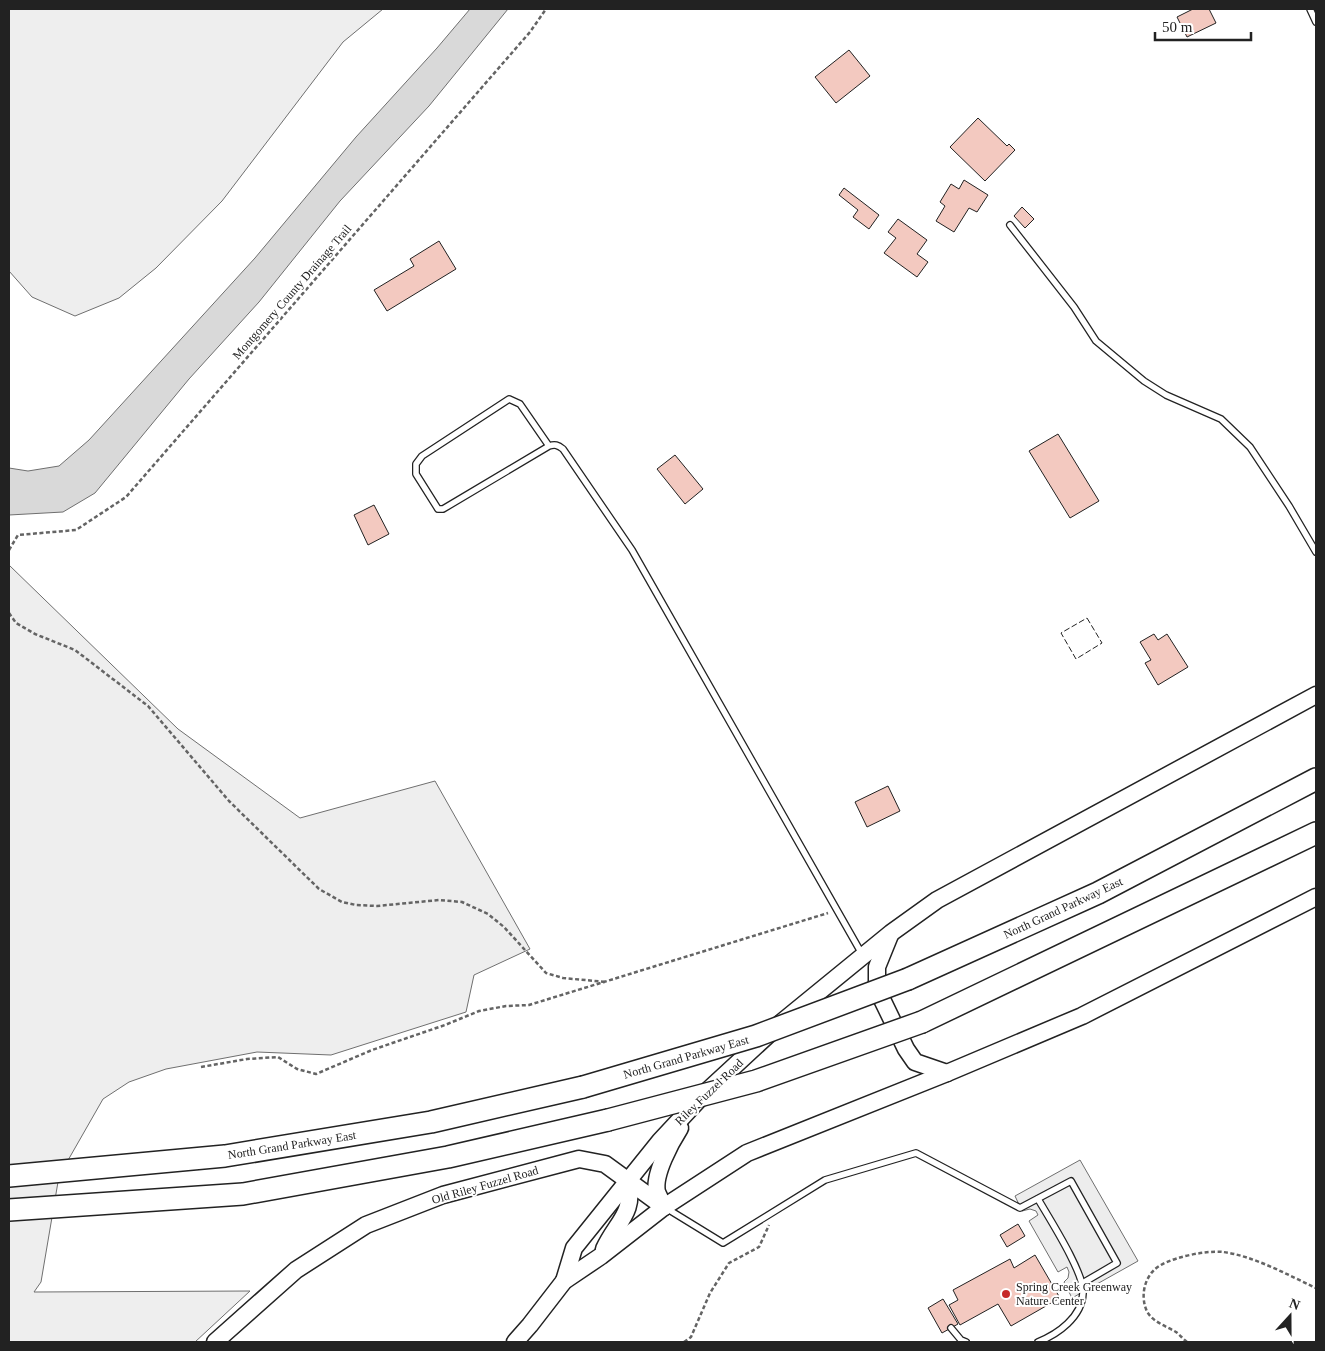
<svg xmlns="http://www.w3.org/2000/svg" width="1325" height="1351" font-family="Georgia,serif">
<rect width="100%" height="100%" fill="#fff"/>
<g fill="#eee" stroke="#6f6f6f">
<polygon points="9,9 383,9 343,42 222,201 156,268 119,298 75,316 32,297 9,271"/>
<polygon points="9,565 178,729 300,818 435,781 530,949 474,975 466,1012 331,1055 257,1052 166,1069 129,1082 103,1099 59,1176 41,1282 34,1292 250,1291 195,1342 9,1342"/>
</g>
<polygon fill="#ededed" stroke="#6f6f6f" points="1080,1160 1138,1261 1072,1298 1064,1282 1068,1278 1069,1272 1067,1267 1058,1272 1029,1221 1038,1215 1036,1211 1030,1209 1022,1211 1015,1196"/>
<polygon fill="#d9d9d9" stroke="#6f6f6f" points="470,9 508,9 429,106 340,201 259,302 189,379 95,493 63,512 9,515 9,468 28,471 59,466 89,440 255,258 356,137 437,48"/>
<g fill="#f3c9c0" stroke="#222">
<polygon points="1193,9 1209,9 1216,23 1187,37 1177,17"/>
<polygon points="849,50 870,76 836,103 815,77"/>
<polygon points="978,118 1007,146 1009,144 1015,150 985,181 950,147"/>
<polygon points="964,180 988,195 977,212 969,208 954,232 936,221 945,206 940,202 951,184 959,189"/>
<polygon points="844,188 879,215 869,229 853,217 858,210 839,195"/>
<polygon points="1022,207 1034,219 1025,228 1014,216"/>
<polygon points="898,219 927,240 917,254 928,262 917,277 884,253 896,238 888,232"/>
<polygon points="439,241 456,269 387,311 374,290 414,266 410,259"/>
<polygon points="1058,434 1099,501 1070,518 1029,451"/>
<polygon points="675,455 703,489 685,504 657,469"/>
<polygon points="374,505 389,534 368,545 354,515"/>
<polygon points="1154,634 1158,640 1167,634 1188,667 1158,685 1145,663 1151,660 1140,642"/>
<polygon points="888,786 900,811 867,827 855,802"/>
<polygon points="1018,1224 1025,1236 1007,1247 1000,1235"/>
<polygon points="1035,1255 1060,1298 1011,1326 998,1304 960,1325 949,1305 958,1300 953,1290 1010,1259 1014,1268"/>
<polygon points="943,1299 958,1324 942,1333 928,1308"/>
</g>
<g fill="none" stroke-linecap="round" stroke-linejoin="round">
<g stroke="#222" stroke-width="8">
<g id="lane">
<polyline points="1310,9 1316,22"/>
<polyline points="1010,225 1074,307 1096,341 1144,381 1166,395 1221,419 1250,447 1289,506 1316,552"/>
<path d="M549,446L520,404L509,399L422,456L416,464V474L438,509H443L549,446C555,444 558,445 563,449L632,550L862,954"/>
<path d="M1038,1199C1049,1218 1085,1274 1083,1293C1082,1317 1058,1334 1038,1342"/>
<polyline points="666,1208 723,1243 825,1180 916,1153 1020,1208 1071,1181 1117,1263 1081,1284"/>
<polyline points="951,1328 961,1340 966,1342"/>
</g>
</g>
<g stroke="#222" stroke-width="19">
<g id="secondary">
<polyline points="890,935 877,967 877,989 906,1049 915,1062 947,1073"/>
<path d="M664,1207C662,1202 659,1197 657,1192C653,1175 671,1142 680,1128"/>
<path d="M604,1249C617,1221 635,1214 628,1180"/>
<polyline points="564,1281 574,1248 660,1141 703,1095 782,1022 891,933 937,900 1316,695"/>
<polyline points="215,1342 296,1270 366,1225 443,1195 579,1159 605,1164 664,1207"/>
<polyline points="515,1342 530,1325 564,1281 601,1256 664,1207 747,1153 947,1073 1082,1016 1316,897"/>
</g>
</g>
<g stroke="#222" stroke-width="24">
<g id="highway">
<polyline points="908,979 1098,893 1316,779"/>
<polyline points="922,1022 1316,833"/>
<polyline points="9,1176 225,1156 431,1122 583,1087"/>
<polyline points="9,1210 243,1194 448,1157 608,1120"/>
</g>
</g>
<g stroke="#646464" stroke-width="2.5" stroke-dasharray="4 2.5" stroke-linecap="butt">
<polyline points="9,550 18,535 76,530 126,497 530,32 546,9"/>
<polyline points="9,613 16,623 35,634 75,650 148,706 229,801 319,889 342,902 356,905 377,906 439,900 462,902 488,914 504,927 546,973 563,978 606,982"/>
<polyline points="201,1067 247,1059 278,1057 297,1069 316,1074 372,1050 445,1025 479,1011 506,1006 529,1005 828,913"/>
<polyline points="684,1342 691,1337 710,1293 729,1263 759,1247 769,1225"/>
<path d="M1187,1342C1183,1339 1180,1335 1176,1332C1166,1326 1150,1321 1146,1309C1141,1296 1144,1280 1154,1270C1166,1258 1206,1250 1223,1252C1254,1256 1288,1275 1316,1288"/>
</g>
<use href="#lane" stroke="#fff" stroke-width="5.5"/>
<use href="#secondary" stroke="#fff" stroke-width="16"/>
<use href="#highway" stroke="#fff" stroke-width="21"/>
<g stroke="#222" stroke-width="24" stroke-linecap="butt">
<g id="highway-bridge">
<polyline points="583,1087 756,1036 908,979"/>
<polyline points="608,1120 756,1081 922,1022"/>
</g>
</g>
<use href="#highway-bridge" stroke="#fff" stroke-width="21"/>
<polygon stroke="#222" stroke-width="1" stroke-dasharray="6 2.5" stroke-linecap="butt" points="1087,618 1102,643 1076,659 1061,633"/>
</g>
<circle fill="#c62828" stroke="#fff" stroke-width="2" cx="1006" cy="1294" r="5"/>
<g text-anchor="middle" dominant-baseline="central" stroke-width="4" stroke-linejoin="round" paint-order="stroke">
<g font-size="12" fill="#222" stroke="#fff">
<text transform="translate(292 292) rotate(-49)">Montgomery County Drainage Trail</text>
<text transform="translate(1063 908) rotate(-25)">North Grand Parkway East</text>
<text transform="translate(686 1057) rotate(-16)">North Grand Parkway East</text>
<text transform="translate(709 1092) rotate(-44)">Riley Fuzzel Road</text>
<text transform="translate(292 1145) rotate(-9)">North Grand Parkway East</text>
<text transform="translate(485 1185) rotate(-16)">Old Riley Fuzzel Road</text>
</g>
<g font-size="12" fill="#222" stroke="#fff" text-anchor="start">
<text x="1016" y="1287">Spring Creek Greenway<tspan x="1016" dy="14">Nature Center</tspan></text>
</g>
</g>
<rect width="1325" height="1351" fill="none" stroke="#222222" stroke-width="20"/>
<g transform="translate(1290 1316) rotate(21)" stroke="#ffffff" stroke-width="4" paint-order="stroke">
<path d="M0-4L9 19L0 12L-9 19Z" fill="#222222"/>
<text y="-8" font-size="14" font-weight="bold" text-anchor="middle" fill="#222222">N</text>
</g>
<path d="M1155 32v8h96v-8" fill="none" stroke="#222222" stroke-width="2.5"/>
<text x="1162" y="32" font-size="15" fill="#222222" stroke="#ffffff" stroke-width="4" paint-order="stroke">50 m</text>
</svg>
